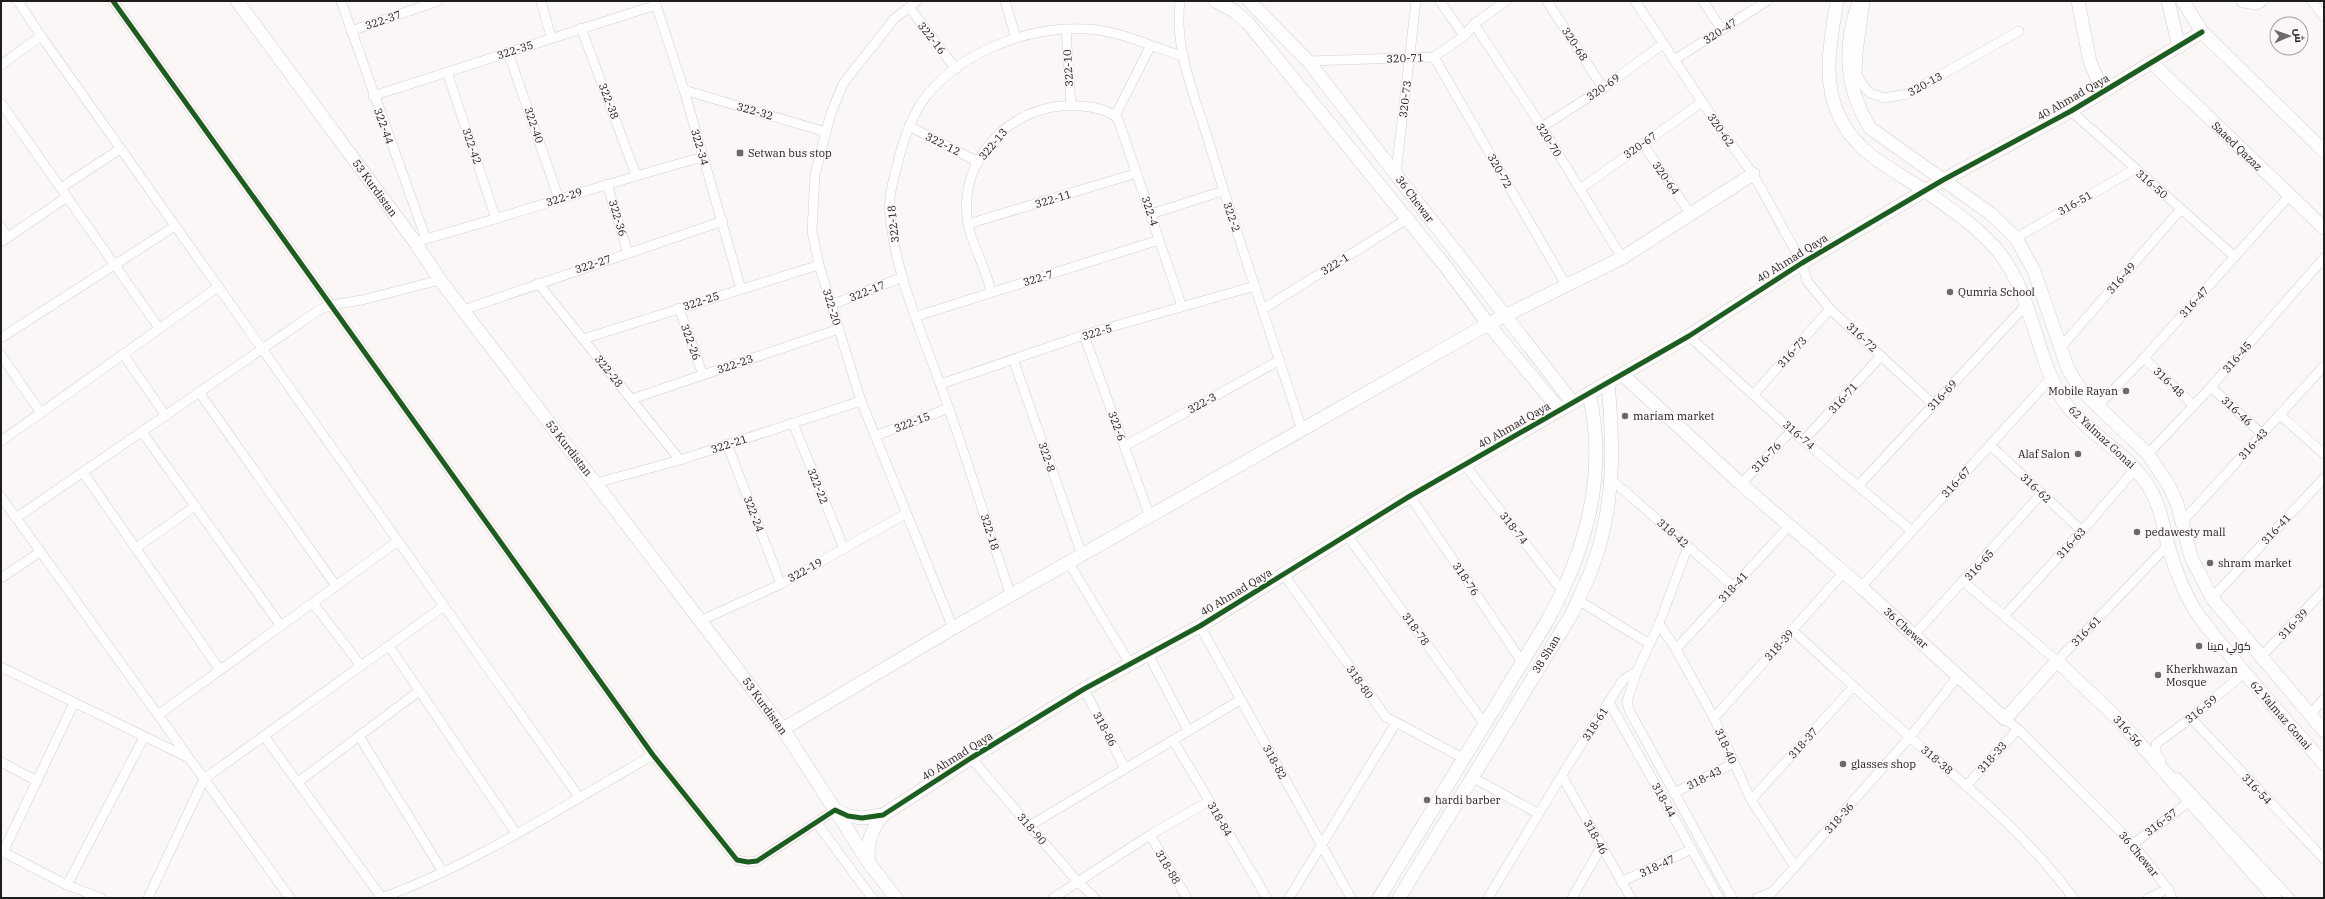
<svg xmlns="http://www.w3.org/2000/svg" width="2325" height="899" font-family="'IBM Plex Serif',Cairo,serif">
<rect width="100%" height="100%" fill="#fbf7f7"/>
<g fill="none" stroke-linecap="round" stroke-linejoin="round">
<g stroke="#d2cfcf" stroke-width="10">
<g id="street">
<polyline points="18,1 41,36 579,797"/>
<polyline points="113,1 653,755 737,860 748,862 757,861 835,810"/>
<polyline points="341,1 426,239 421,240"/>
<polyline points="541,1 551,37"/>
<polyline points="917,1 894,19 843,84 831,113 815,174 812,231 819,265 861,401 953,628"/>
<polyline points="1005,1 1016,38"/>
<path d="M1180,1C1174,49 1194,94 1208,139C1237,237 1271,333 1302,430"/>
<polyline points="1440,1 1464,36"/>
<polyline points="1547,1 1603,88"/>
<polyline points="1635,1 1725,136 1753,174 1802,263 1807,281 1830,309 1933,404"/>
<polyline points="1703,1 1722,30"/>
<polyline points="1865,1 1858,53 1857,75 1865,88 1870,93 1884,98 1907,94 2019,31"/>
<polyline points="2312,1 2324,17"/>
<polyline points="656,5 684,90 741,289"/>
<polyline points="909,7 956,69"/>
<polyline points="1474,24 1542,127 1622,258"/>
<polyline points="581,28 636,175"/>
<polyline points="1066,29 1071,106"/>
<polyline points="351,31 438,1"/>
<polyline points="508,52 559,199"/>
<polyline points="1434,57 1566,285"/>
<polyline points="1674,60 1767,1"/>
<polyline points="1308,61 1434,57 1464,36 1474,24 1506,1"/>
<polyline points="1,65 41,36"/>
<polyline points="447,72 496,219"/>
<polyline points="684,90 826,132"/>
<polyline points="373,96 656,5"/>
<polyline points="1,103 159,328"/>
<polyline points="2071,111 2234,256"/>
<polyline points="1115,116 1150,47"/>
<polyline points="909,126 978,162"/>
<polyline points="1542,127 1603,88 1663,44"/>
<polyline points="1642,143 1690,213"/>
<polyline points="1396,173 1416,1"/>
<polyline points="607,184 628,253"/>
<polyline points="61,188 120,149"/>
<polyline points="1580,189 1702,102"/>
<polyline points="1151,214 1223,191"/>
<polyline points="968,224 1137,173"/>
<polyline points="1,227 8,237"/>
<polyline points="2016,238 2135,169"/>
<path d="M426,239C519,213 610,182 703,157"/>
<polyline points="1,242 67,197"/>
<polyline points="538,283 680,460"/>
<path d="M990,293C992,283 973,245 970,232C953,171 999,113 1060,106C1078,105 1106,106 1118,119L1182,307"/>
<polyline points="831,305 903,277"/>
<polyline points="679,308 703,375"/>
<polyline points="1263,309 1407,219"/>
<polyline points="463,310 723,221"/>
<polyline points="917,316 1159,240"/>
<polyline points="1084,335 1150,517"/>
<polyline points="1689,336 1798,436 1912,531"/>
<polyline points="1,338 175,226"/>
<polyline points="583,339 819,265"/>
<polyline points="2061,347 2181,209"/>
<polyline points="123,354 166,416"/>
<polyline points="1,355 41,413"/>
<polyline points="2144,358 2194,406"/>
<polyline points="1013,359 1082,555"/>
<polyline points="941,384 1090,333 1255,286"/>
<polyline points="2211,387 2262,434"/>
<polyline points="199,392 336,586"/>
<polyline points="1753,395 1830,309"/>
<polyline points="632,399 839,329"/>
<polyline points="2098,406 2144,358 2289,196"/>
<polyline points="2280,415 2324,454"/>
<polyline points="793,423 844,549"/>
<polyline points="142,432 281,626"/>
<polyline points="875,436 949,408"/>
<polyline points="1804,440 1881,356"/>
<polyline points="1,441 218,287"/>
<polyline points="727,444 781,584"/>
<polyline points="1990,445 2082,531"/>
<polyline points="1125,446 1280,360"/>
<polyline points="2148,454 2211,387 2324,258"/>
<polyline points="1465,465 1563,592"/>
<polyline points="83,472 220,670"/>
<polyline points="1612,480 1733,586"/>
<polyline points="596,483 680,460 861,401"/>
<polyline points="1741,484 1792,430"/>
<polyline points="1858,486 2026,305"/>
<polyline points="1410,496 1522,662"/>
<polyline points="1,497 290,898"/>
<polyline points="16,518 319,310 331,305 362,300 440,280"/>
<polyline points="2182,522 2324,366"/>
<polyline points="1347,535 1484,723"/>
<polyline points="136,548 195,506"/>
<polyline points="1069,563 1130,664"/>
<polyline points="1284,575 1386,717 1463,758"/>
<polyline points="1,578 40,552"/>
<polyline points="1964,582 2057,661 2168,545"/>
<polyline points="1861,587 2051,378"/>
<path d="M1011,596C988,528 967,459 943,392C923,335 895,275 890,214C888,198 893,181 897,166C902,144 909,122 922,102C956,53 1027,26 1086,29C1119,30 1151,47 1183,56"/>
<polyline points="2212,598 2324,478"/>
<polyline points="1578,600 1648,643"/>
<polyline points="313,603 361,666"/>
<polyline points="2004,616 2082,531 2136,468"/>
<polyline points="702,620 781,584 905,514"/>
<polyline points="1659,624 1676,649 1714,718 1751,800 1795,867"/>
<polyline points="1200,626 1351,898"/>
<path d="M1792,630C1832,666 1871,703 1911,738C1969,788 2028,836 2073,898"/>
<polyline points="1914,635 2042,493"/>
<polyline points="389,646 516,833"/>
<polyline points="1676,649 1790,525"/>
<polyline points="1148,654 1188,730"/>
<polyline points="2261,657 2324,590"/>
<polyline points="1,667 187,757"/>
<polyline points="1637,671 1627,701 1629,710 1732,898"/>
<polyline points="1084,689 1125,768"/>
<polyline points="1609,702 1719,898"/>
<polyline points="2310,714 2324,699"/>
<polyline points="158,715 398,541"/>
<polyline points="1714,718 1844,572"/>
<polyline points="2191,718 2324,859"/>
<polyline points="2005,719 2018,729 2133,844 2168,889 2172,898"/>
<polyline points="264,736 382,898"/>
<polyline points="359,736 443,872"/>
<polyline points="1173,740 1267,898"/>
<polyline points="971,758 1077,881 1095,898"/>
<polyline points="2161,760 2156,754 2156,744 2191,718 2244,673"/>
<polyline points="1,762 37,781"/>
<polyline points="1562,776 1631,898"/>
<polyline points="1472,777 1539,814"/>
<polyline points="2177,777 2290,898"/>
<polyline points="298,782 419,691"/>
<polyline points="1967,785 2018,729"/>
<polyline points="1674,793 1734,763"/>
<polyline points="1751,800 1854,686"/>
<polyline points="816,822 872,898"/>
<polyline points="1029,826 1240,700"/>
<polyline points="1150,835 1187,898"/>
<polyline points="2133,844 2190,801"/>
<polyline points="1,851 67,885 101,898"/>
<polyline points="3,852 74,703"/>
<polyline points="1621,882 1692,849"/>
<polyline points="67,885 144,737"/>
<polyline points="148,898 204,779 444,606"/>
<path d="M381,898C476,864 566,804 653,755"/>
<polyline points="1053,898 1150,835 1209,801"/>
<polyline points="1289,898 1396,723"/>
<polyline points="1488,898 1568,765 1623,680 1637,671 1659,624 1688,546"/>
<polyline points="1572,898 1601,847"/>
<polyline points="1757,898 1772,892"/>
<polyline points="1767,898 1910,737 1959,675"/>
<polyline points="2148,898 2168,889"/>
</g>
</g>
<g stroke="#d2cfcf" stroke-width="14">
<g id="secondary">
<polyline points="237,1 415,242 440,280 783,729 869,863 896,898"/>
<polyline points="1215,1 1234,11 1248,23 1446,267 1488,324 1560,410"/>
<polyline points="1249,1 1308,61 1573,403"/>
<path d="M1837,1C1831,39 1821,81 1840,118C1859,156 1892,168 1925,191C1951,209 1982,230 2001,255C2032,296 2035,351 2060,395C2082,432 2126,450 2149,487C2160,505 2163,525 2168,545C2174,566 2182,588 2193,607C2205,626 2220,642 2234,660C2263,695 2294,729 2324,764"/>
<path d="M1859,1C1843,47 1845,86 1870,128L1991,214L2016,238L2034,271L2068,369L2081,390L2148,454L2169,486L2177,503L2191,557L2212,598L2324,731"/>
<polyline points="2078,1 2090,62 2103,92"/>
<polyline points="2168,1 2179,47"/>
<polyline points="2183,1 2202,32 2324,151"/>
<polyline points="2243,1 2256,3 2260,1"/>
<polyline points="2152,63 2324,228"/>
<polyline points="1623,375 1741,484 1861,587 2005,719 2057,661 2121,722 2275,898"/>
<polyline points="783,729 953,628 1488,324 1622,258 1753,174"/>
<polyline points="835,810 848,816 862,818 883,815 971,758 1084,689 1200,626 1410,496 1689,336 1802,263 1943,180 2071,111 2202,32"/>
<path d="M869,863C866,845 871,829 883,815"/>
<path d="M1379,898L1546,623C1586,552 1608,475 1589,394"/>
<path d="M1399,898L1573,612C1582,590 1593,570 1599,547C1615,492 1613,439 1608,383"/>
</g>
</g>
<use href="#street" stroke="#fefefe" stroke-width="9"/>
<use href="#secondary" stroke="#fefefe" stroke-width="13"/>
<g stroke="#fcf6f6" stroke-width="8">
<polyline id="cycleway" points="113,1 653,755 737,860 748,862 757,861 835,810 848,816 862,818 883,815 971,758 1084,689 1200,626 1410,496 1689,336 1802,263 1943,180 2071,111 2202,32"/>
</g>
<use href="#cycleway" stroke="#1b5e20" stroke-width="5"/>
</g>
<g fill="#6c6969" stroke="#fcf6f6" stroke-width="1.5">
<rect x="736" y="149" width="8" height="8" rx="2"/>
<circle cx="1950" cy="292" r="4"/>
<circle cx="2126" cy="391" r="4"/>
<circle cx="1625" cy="416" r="4"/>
<circle cx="2078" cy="454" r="4"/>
<circle cx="2137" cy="532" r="4"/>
<circle cx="2210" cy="563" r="4"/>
<circle cx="2199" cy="646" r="4"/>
<circle cx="2158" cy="675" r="4"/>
<circle cx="1843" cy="764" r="4"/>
<circle cx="1427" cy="800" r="4"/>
</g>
<g text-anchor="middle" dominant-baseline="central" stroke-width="3" stroke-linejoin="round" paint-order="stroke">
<g font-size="11" fill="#1f1c1d" stroke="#fcf6f6">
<text transform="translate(383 20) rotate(-19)">322-37</text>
<text transform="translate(1720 31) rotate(-33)">320-47</text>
<text transform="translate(932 38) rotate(52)">322-16</text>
<text transform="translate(1575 44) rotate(57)">320-68</text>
<text transform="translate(515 50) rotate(-18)">322-35</text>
<text transform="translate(1405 58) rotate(-2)">320-71</text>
<text transform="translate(1068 68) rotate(-93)">322-10</text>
<text transform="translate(1925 84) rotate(-29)">320-13</text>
<text transform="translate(1603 87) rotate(-35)">320-69</text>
<text transform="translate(2073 97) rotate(-30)">40 Ahmad Qaya</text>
<text transform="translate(1405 99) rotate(-83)">320-73</text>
<text transform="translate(609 101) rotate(69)">322-38</text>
<text transform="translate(755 111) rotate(16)">322-32</text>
<text transform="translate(534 125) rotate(71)">322-40</text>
<text transform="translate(384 126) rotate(70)">322-44</text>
<text transform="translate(1721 130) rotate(55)">320-62</text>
<text transform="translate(1549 140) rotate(58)">320-70</text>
<text transform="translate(943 144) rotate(27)">322-12</text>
<text transform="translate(993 144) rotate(-50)">322-13</text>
<text transform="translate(1640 145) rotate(-35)">320-67</text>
<text transform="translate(472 146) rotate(71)">322-42</text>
<text transform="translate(2237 146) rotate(44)">Saaed Qazaz</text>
<text transform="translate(700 147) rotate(74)">322-34</text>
<text transform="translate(1500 171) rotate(60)">320-72</text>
<text transform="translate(1666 178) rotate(55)">320-64</text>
<text transform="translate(2152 184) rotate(41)">316-50</text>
<text transform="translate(375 188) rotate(54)">53 Kurdistan</text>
<text transform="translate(564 197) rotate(-18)">322-29</text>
<text transform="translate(1053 199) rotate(-17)">322-11</text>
<text transform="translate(1415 199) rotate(53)">36 Chewar</text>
<text transform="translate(2075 203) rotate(-30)">316-51</text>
<text transform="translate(1150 211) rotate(72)">322-4</text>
<text transform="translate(1232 217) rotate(71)">322-2</text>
<text transform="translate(618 218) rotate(73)">322-36</text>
<text transform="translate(893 224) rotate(-96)">322-18</text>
<text transform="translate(1792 258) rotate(-32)">40 Ahmad Qaya</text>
<text transform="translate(593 264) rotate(-18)">322-27</text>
<text transform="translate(1335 264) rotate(-32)">322-1</text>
<text transform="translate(1038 278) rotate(-17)">322-7</text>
<text transform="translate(2121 278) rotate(-49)">316-49</text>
<text transform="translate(867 291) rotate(-22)">322-17</text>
<text transform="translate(701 301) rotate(-18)">322-25</text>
<text transform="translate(2194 302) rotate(-48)">316-47</text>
<text transform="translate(832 307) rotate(73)">322-20</text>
<text transform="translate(1097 332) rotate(-17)">322-5</text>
<text transform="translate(1862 337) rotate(43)">316-72</text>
<text transform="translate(691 342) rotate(70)">322-26</text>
<text transform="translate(1792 352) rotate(-48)">316-73</text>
<text transform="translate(2237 357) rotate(-49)">316-45</text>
<text transform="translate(735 364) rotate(-19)">322-23</text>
<text transform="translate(609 371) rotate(51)">322-28</text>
<text transform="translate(2169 382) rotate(44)">316-48</text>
<text transform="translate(1942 395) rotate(-47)">316-69</text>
<text transform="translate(1843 398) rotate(-48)">316-71</text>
<text transform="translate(1202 403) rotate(-29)">322-3</text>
<text transform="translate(2237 411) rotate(43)">316-46</text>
<text transform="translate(912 422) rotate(-21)">322-15</text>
<text transform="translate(1514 425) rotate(-30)">40 Ahmad Qaya</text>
<text transform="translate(1117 426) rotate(70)">322-6</text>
<text transform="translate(1799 435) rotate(41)">316-74</text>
<text transform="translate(2102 437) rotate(43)">62 Yalmaz Gonai</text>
<text transform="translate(729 444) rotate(-18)">322-21</text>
<text transform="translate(2253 444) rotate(-48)">316-43</text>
<text transform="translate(569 448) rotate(52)">53 Kurdistan</text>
<text transform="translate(1047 457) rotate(71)">322-8</text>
<text transform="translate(1766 457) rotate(-47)">316-76</text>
<text transform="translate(1956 482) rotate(-48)">316-67</text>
<text transform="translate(818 486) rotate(68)">322-22</text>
<text transform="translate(2036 488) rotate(43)">316-62</text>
<text transform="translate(754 514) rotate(69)">322-24</text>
<text transform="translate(1514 528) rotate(52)">318-74</text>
<text transform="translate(2276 529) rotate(-47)">316-41</text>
<text transform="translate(990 532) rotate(72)">322-18</text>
<text transform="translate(1673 533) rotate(41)">318-42</text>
<text transform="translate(2071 543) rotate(-48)">316-63</text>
<text transform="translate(1979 565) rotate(-48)">316-65</text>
<text transform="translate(805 570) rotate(-29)">322-19</text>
<text transform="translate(1466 579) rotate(56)">318-76</text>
<text transform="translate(1733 587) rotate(-47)">318-41</text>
<text transform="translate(1236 592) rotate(-31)">40 Ahmad Qaya</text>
<text transform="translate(2293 624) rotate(-47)">316-39</text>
<text transform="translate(1906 628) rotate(42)">36 Chewar</text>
<text transform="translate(1416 629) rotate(54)">318-78</text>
<text transform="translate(2086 631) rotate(-46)">316-61</text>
<text transform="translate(1779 645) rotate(-48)">318-39</text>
<text transform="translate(1546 654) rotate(-58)">38 Shan</text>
<text transform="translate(1360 682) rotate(55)">318-80</text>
<text transform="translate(765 706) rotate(54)">53 Kurdistan</text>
<text transform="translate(2201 709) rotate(-39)">316-59</text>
<text transform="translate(2281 715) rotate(49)">62 Yalmaz Gonai</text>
<text transform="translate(1595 724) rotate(-57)">318-61</text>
<text transform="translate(1105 729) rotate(62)">318-86</text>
<text transform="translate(2128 731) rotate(48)">316-56</text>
<text transform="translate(1803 743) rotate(-48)">318-37</text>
<text transform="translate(1726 746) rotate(66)">318-40</text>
<text transform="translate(957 756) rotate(-32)">40 Ahmad Qaya</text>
<text transform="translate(1992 757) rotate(-48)">318-33</text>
<text transform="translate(1937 760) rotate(40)">318-38</text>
<text transform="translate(1275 762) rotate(61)">318-82</text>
<text transform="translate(1704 778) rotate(-27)">318-43</text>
<text transform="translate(2257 789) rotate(47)">316-54</text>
<text transform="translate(1664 800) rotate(61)">318-44</text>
<text transform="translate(1839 818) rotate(-48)">318-36</text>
<text transform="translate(1220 819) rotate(60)">318-84</text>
<text transform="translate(2161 822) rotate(-37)">316-57</text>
<text transform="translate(1032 829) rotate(49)">318-90</text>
<text transform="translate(1596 837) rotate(61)">318-46</text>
<text transform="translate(2139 854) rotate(50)">36 Chewar</text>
<text transform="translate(1657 866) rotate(-25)">318-47</text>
<text transform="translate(1168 867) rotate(59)">318-88</text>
</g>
<g font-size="11" fill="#1f1c1d" stroke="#fcf6f6" text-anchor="start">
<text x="748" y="153">Setwan bus stop</text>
<text x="1958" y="292">Qumria School</text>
<text x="2118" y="391" text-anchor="end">Mobile Rayan</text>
<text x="1633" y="416">mariam market</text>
<text x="2070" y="454" text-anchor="end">Alaf Salon</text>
<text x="2145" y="532">pedawesty mall</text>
<text x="2218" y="563">shram market</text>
<text x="2207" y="646">كولي مينا</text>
<text x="2166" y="669">Kherkhwazan<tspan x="2166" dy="13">Mosque</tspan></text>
<text x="1851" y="764">glasses shop</text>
<text x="1435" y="800">hardi barber</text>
</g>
</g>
<rect width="2325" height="899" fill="none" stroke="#1f1c1d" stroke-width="4"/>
<g transform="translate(2289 36) rotate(88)"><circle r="19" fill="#fcf6f6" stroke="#a49f9f"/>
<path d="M0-3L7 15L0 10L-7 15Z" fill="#6c6969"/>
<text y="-6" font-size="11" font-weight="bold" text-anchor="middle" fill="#1f1c1d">ش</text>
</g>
</svg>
